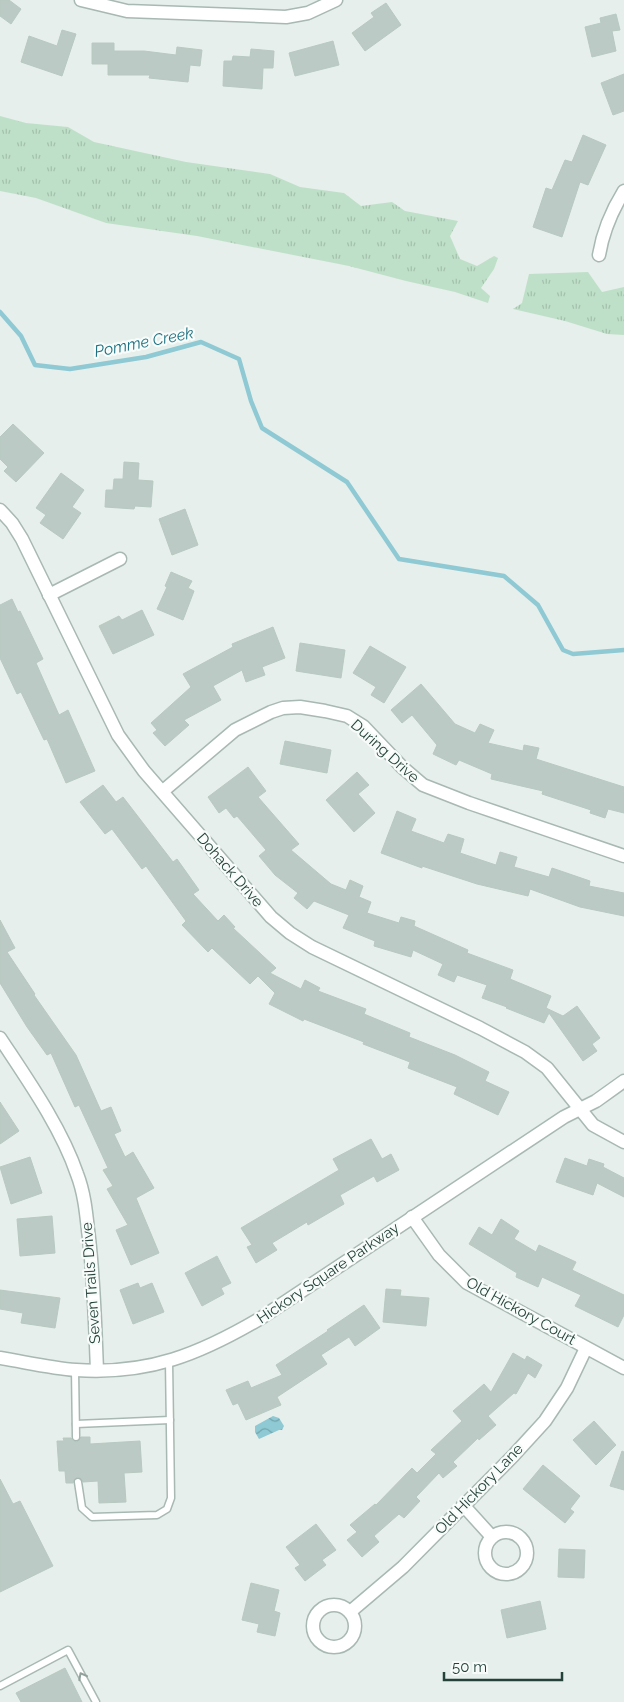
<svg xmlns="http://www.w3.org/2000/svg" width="624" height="1702" font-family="Raleway,sans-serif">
<defs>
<pattern id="grass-tufts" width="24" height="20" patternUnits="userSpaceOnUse" patternTransform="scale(1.25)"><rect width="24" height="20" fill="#bfe0c8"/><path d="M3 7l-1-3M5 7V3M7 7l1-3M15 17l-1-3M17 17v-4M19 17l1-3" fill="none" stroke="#a4c1ad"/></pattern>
<pattern id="water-waves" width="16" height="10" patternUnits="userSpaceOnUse" patternTransform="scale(1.25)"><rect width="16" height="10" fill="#8ec9d4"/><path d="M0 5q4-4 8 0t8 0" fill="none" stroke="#74a5ad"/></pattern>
</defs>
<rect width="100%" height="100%" fill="#e6efeb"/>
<g fill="url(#grass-tufts)">
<polygon points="0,116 26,123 68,127 94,142 186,162 270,174 300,187 344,193 361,206 392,202 405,211 458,221 450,236 460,259 477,266 494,256 498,258 494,269 481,288 490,296 488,303 455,292 406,281 349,266 197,236 106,223 36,198 0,191"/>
<polygon points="588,272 602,292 624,287 624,335 607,334 565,321 513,309 522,303 529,274"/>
</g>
<polygon fill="url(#water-waves)" points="273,1416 279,1418 284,1426 282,1430 279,1430 259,1439 255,1432 255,1426"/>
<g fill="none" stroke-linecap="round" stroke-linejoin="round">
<polyline stroke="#8ec9d4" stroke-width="4.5" points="0,312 21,336 35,365 70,369 146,357 201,342 239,359 251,401 262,428 347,482 399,559 504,576 538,605 563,650 573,654 624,650"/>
</g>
<g fill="#bbcac4" stroke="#b8c9c2">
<polygon points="0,0 9,0 21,9 11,24 0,16"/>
<polygon points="386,3 401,25 365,51 352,33 374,17 371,13"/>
<polygon points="616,14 620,30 612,31 616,51 592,57 585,27 601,23 600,18"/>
<polygon points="62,30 76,34 62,76 21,62 29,36 57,46"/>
<polygon points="333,41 339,65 295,76 289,53"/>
<polygon points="92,43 114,43 114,51 144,51 176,55 177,47 202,50 200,66 190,65 188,82 149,78 150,75 108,75 108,64 92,64"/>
<polygon points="251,49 274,51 273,68 263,68 262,89 223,86 224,61 232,61 233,56 250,57"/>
<polygon points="624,74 624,111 613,115 601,83"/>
<polygon points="583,135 606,145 588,185 580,182 562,237 533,227 546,188 552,190 565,160 572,162"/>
<polygon points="13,424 44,453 16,482 4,471 8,467 0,459 0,437"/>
<polygon points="124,462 139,463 138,480 153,481 151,507 135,506 134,509 105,507 106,490 113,490 114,479 123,479"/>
<polygon points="61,473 84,490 72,507 81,513 63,539 40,523 46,515 36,508"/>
<polygon points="185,509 198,545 172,555 159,519"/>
<polygon points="171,572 192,581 188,588 194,591 183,620 157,609 167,587 165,586"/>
<polygon points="12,599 18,612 20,611 43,659 36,663 59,715 68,710 95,771 66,783 47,739 44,740 21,692 17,694 0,658 0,605"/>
<polygon points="142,610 154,635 113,654 99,626 119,616 122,620"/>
<polygon points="273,627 285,658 262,667 265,675 246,682 242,670 213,686 221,700 184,720 189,725 165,746 153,733 157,730 151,723 191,687 183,674 233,647 232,644"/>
<polygon points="300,643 345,650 341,678 296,671"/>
<polygon points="370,646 406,667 384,703 371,695 376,687 353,673"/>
<polygon points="421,684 455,724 475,733 480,724 494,730 488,743 523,751 524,745 539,748 536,759 624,787 624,813 608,809 605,818 590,813 591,810 542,794 543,791 491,779 492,774 459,760 456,765 433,754 437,745 412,715 402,723 391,710"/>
<polygon points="285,741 331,750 327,773 280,764"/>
<polygon points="248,767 266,791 258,797 299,844 291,850 331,884 346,890 350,880 363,886 359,897 371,902 367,913 399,923 401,917 415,921 414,926 468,950 467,953 513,970 510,979 551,996 546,1008 563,1016 577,1006 600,1038 592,1044 597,1051 583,1061 549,1013 544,1023 506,1008 507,1007 482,998 487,985 457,975 454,982 438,975 443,964 413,950 411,957 374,946 375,941 343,928 349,915 314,901 307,909 294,898 298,893 275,875 259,856 266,850 237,816 234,818 226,808 219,813 208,797"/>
<polygon points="357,772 369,785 358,794 375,813 354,832 326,800"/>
<polygon points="103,785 116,802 123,797 173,862 177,859 199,890 193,894 218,921 224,915 235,927 233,928 276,968 270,973 301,989 305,980 320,988 318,991 366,1009 364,1014 410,1033 409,1037 455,1055 489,1072 485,1081 509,1092 498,1115 454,1094 457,1087 408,1068 410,1062 363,1044 364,1042 304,1019 303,1021 269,1004 275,993 258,976 250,984 212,948 208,952 182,925 186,921 146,866 142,869 112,829 105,834 80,802"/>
<polygon points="397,811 416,819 411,831 444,843 448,834 464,839 460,853 496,865 500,852 517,857 514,867 549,877 552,868 590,881 589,886 624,893 624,916 580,907 530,889 528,896 477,884 422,866 422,868 381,853"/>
<polygon points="0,920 15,948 7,952 35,994 34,995 76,1055 101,1111 111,1107 121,1131 114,1134 125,1157 133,1152 154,1188 136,1198 159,1253 131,1265 116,1230 128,1225 107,1189 113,1186 103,1170 108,1168 79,1105 75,1107 51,1053 47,1055 27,1027 0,983"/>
<polygon points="0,1102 19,1131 0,1144"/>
<polygon points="371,1139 382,1159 391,1154 399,1170 377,1182 374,1176 340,1195 344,1204 308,1225 307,1222 272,1243 277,1250 256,1263 247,1247 252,1245 241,1228 339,1170 333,1159"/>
<polygon points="30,1157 42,1193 11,1204 0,1167"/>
<polygon points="565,1158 587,1166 589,1159 604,1164 603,1167 624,1178 624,1197 597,1183 593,1195 556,1182"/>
<polygon points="52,1216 55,1253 20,1256 17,1219"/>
<polygon points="501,1219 519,1231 514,1239 536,1252 539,1245 576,1262 572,1270 624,1295 624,1315 618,1327 575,1306 581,1295 542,1277 538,1287 516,1277 517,1273 469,1244 479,1227 492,1235"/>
<polygon points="217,1256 231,1283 221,1288 224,1294 202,1306 185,1273"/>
<polygon points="138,1283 140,1288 152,1283 164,1312 133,1324 120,1290"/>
<polygon points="386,1289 401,1290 400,1296 429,1298 426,1326 383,1322"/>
<polygon points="0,1290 60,1298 55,1328 21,1323 23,1313 0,1309"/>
<polygon points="364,1305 380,1328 355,1346 349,1337 321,1355 327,1364 277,1397 281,1405 246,1420 238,1403 233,1405 226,1390 248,1381 251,1388 282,1375 276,1365 328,1331 327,1330"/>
<polygon points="513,1353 525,1360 527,1356 542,1365 535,1378 528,1373 516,1394 514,1393 488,1416 496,1425 479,1440 478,1438 453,1462 457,1466 443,1478 439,1473 416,1497 420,1501 404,1518 399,1514 374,1536 379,1542 362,1557 347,1540 357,1532 350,1525 375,1504 376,1505 412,1468 417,1473 436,1454 431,1450 462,1421 453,1411 484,1384 491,1392"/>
<polygon points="594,1421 616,1445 596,1465 573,1440"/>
<polygon points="81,1437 90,1437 90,1444 140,1441 142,1472 124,1473 126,1502 99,1503 98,1481 83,1482 82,1479 78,1477 75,1478 73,1483 66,1483 65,1471 59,1471 57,1441 64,1441 63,1438 71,1438 73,1441 77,1442"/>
<polygon points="622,1451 624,1452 624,1490 610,1486"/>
<polygon points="543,1465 580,1496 570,1509 574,1512 565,1523 523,1489"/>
<polygon points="0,1479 13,1504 20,1501 53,1566 0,1592"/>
<polygon points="316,1524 336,1550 322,1560 326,1565 305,1581 295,1568 300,1565 286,1547"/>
<polygon points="559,1549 585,1550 584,1578 558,1577"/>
<polygon points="251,1583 279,1590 274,1611 280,1613 275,1636 257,1632 259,1624 242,1620"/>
<polygon points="540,1601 546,1629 507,1638 501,1610"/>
<polygon points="65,1668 82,1702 21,1702 16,1693"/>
</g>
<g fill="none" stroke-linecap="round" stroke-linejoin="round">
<g stroke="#a8b8b2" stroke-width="9">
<g id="service">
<polyline points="75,1369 76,1437"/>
<polyline points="76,1424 170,1420"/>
<polyline points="78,1482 82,1508 92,1517 157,1515 167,1509 171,1498 169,1361"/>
<polyline points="0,1686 68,1650 96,1702"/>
</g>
</g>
<g stroke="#a8b8b2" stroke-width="15">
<g id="minor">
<polyline points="81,0 127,11 286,17 308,13 336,0"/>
<path d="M599,255C603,231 611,212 624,191"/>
<polyline points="0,510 12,523 22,539 118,735 144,771 271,917 290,933 312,947 480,1028 525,1052 547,1068 593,1125 624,1142"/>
<polyline points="49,595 120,559"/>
<polyline points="163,791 235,730 271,712 283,708 300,707 325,711 347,716 363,726 402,767 423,785 469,803 624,856"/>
<path d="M0,1038C27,1079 61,1127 77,1174C84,1192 86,1211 88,1230C94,1276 95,1323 97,1370"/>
<polyline points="412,1217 439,1255 467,1283 624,1368"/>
<path d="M0,1358C25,1362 51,1368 76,1370C149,1375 200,1354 261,1318L564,1117L596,1101L624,1081"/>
<polyline points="463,1505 492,1537"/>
<circle cx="506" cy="1553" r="21"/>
<circle cx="334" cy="1626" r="21"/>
<polyline points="350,1612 403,1567 513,1456 545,1421 567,1388 586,1348"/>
</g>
</g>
<use href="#service" stroke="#fff" stroke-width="6"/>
<use href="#minor" stroke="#fff" stroke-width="12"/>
</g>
<defs><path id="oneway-chevron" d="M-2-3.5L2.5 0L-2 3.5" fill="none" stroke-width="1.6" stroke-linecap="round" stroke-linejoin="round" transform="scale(1.25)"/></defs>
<use stroke="#92a09c" href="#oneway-chevron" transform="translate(82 1676) rotate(-118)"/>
<g text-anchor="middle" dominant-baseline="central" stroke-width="4.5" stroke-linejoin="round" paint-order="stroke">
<g font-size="15" fill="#24423a" stroke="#f7fbf9">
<text transform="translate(385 751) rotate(42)">During Drive</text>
<text transform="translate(230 870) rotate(49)">Dohack Drive</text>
<text transform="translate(328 1273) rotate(-34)">Hickory Square Parkway</text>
<text transform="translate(91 1283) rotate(-94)">Seven Trails Drive</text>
<text transform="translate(521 1311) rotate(29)">Old Hickory Court</text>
<text transform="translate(479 1489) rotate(-46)">Old Hickory Lane</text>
</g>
<g font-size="16" font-style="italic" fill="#1c6f80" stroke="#f7fbf9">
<text transform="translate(144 342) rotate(-11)">Pomme Creek</text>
</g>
</g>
<path d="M444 1672v8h118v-8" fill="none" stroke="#24423a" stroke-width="2.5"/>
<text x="452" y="1672" font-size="15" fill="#24423a" stroke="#f7fbf9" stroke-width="4" paint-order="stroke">50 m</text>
</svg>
